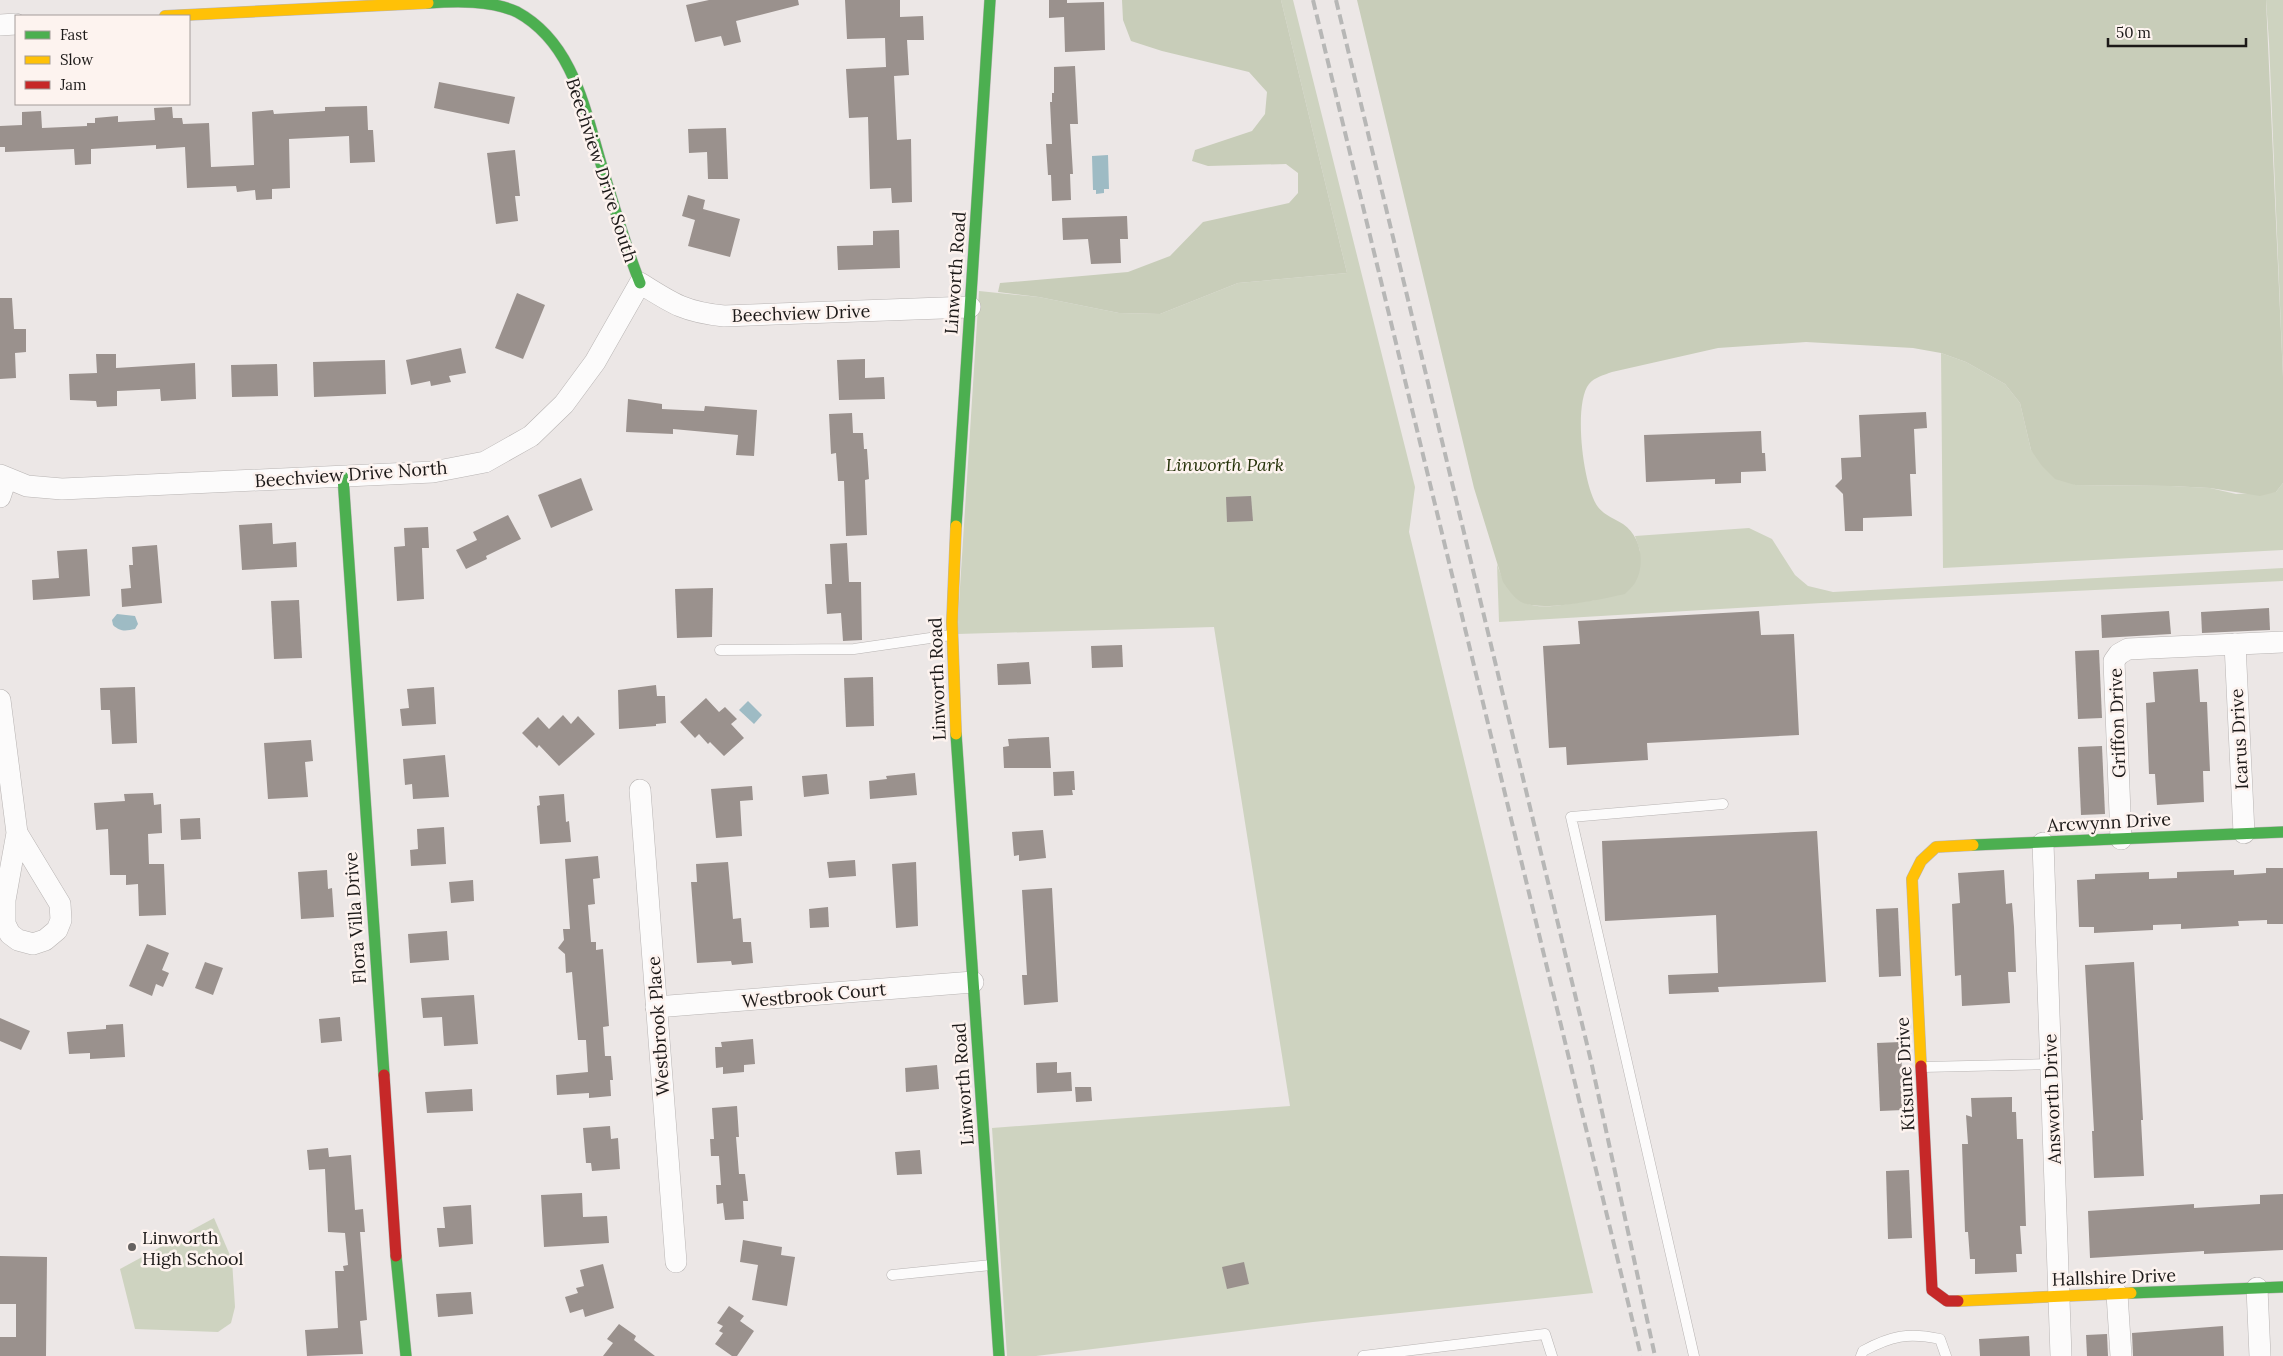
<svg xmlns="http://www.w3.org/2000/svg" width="2283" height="1356" font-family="Lora,serif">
<rect width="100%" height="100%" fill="#ece7e6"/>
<g fill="#ced3c0">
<polygon points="1281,0 1293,0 1415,487 1409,532 1593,1293 1313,1322 1036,1356 1007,1356 992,1128 1290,1106 1214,627 957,634 979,291 1039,297 1119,313 1160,314 1238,283 1347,273"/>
<polygon points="2266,0 2283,0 2283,377 2269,42"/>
<polygon points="1941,353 1966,362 2005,384 2020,403 2031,450 2075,485 2171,486 2210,488 2236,494 2276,492 2283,483 2283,550 1943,568"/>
<path d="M1749,528L1772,539L1795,575L1808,586L1833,592L2283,568V581L1822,603L1499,622L1497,564C1516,621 1547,606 1595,600L1640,551L1635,536Z"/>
<polygon points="214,1218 232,1260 235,1307 231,1323 218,1332 135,1329 120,1269"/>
</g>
<g fill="#c8cdb9">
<polygon points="1122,0 1281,0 1347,273 1238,283 1160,314 1119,313 1039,297 998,292 1000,283 1128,272 1170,256 1203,222 1289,203 1298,193 1298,173 1286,164 1208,166 1192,161 1195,150 1252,131 1265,114 1267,92 1249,72 1162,51 1131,41 1123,20"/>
<path d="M1357,0H2266L2283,377V483L2276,492L2260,496L2210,488L2171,486L2075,485L2055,479L2042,466L2031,450L2020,403L2005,384L1966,362L1941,353L1913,348L1806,342L1718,348L1612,372C1604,375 1595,377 1589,384C1573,404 1583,487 1598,507C1604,515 1615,519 1623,524C1641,536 1646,564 1635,583C1632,587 1628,591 1625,594C1602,599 1541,613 1521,602C1513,597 1508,589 1503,582L1474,488Z"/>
</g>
<g fill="#9ebbc4">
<polygon points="1108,155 1109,189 1104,189 1104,193 1096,194 1096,190 1093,190 1092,156"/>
<path d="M117,614L135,616L138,624L135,629C126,631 120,632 113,625L112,620Z"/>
<polygon points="748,701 762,715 754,724 739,710"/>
</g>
<g fill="#9a918d">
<polygon points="709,0 798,0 799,5 736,21 741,42 724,46 721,36 695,42 686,5"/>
<polygon points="845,0 900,0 900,17 923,16 924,40 907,40 909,75 894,76 897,140 911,139 912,202 892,203 891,188 870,189 868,117 849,118 846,69 886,67 885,38 847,39"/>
<polygon points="1049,0 1067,0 1067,3 1104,2 1105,50 1065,52 1064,17 1049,18"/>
<polygon points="1075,66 1078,124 1070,124 1073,174 1070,174 1071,200 1052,201 1051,175 1048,175 1046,144 1052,144 1050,102 1052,102 1052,93 1054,93 1054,67"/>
<polygon points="439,82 515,97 509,124 434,108"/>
<polygon points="367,106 368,130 373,130 375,162 350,163 349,136 289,139 290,188 272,189 272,199 256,200 255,190 237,192 236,186 187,188 185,147 156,149 156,145 91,149 91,164 75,165 74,149 5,152 5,147 0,147 0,126 22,125 22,112 41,111 42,128 87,126 87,123 95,123 95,118 118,116 118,122 155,120 154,108 172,107 173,118 182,118 183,124 209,123 211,167 254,165 252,112 273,110 274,114 325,111 325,107"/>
<polygon points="726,128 728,179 708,179 707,152 689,153 688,129"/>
<polygon points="515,150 520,196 515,196 518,221 496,224 487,153"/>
<polygon points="688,195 705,200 703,209 740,219 730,257 688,246 695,220 682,216"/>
<polygon points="1127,216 1128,239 1120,239 1121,263 1091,264 1088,239 1063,240 1062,218"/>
<polygon points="899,230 900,268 838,270 837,246 873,245 873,231"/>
<polygon points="517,293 545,305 523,359 495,348"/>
<polygon points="0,298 12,298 14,329 26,329 26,352 15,353 16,378 0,379"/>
<polygon points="461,348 466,373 449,376 451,382 431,386 430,381 411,385 406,360"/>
<polygon points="96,354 116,354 116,368 195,363 196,399 161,401 160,389 117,391 117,406 97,407 96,401 70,400 69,374 97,373"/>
<polygon points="865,359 865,378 884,377 885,399 839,400 837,360"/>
<polygon points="385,360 386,394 314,397 313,362"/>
<polygon points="277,364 278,396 232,397 231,365"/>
<polygon points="628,399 662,404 662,409 704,411 705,406 757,410 754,456 736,455 738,435 673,429 673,434 626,432"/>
<polygon points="1926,412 1927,428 1914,429 1916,474 1910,474 1912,516 1863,518 1863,531 1845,531 1843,494 1835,486 1842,479 1841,458 1861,457 1859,415"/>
<polygon points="852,413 853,433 863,433 864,449 867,449 869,479 865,480 867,535 846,536 844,481 838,481 836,453 831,454 829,414"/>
<polygon points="1761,431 1762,453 1765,453 1766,471 1741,472 1741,483 1715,484 1715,479 1646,482 1644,435"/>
<polygon points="581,478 593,510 551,528 538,495"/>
<polygon points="1251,496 1253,521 1227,522 1226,497"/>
<polygon points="508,515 521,539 486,556 487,559 466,569 456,550 477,540 473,532"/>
<polygon points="272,523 273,544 296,542 297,567 242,570 239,525"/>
<polygon points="428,527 429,548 422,548 424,599 397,601 394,547 405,546 404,528"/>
<polygon points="847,543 849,582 861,582 862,640 843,641 841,613 827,614 825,584 832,584 830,544"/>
<polygon points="157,545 162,603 122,607 121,589 131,588 129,565 133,565 132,547"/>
<polygon points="87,549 90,596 33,600 32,580 59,578 57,551"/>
<polygon points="713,588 712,637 677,638 675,589"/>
<polygon points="299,600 302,658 274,659 271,601"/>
<polygon points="2269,608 2270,630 2202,633 2201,612"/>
<polygon points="1759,611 1761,635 1794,634 1799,735 1647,743 1648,760 1567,765 1566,747 1549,748 1543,646 1580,644 1578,621"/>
<polygon points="2169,611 2171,634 2102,638 2101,615"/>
<polygon points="1122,645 1123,667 1092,668 1091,646"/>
<polygon points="2099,650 2102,718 2078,719 2075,651"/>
<polygon points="1029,662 1031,684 998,685 997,664"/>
<polygon points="2198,669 2200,702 2207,702 2208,726 2210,771 2203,771 2204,802 2157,805 2155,774 2149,774 2146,703 2155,702 2153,672"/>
<polygon points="873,677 874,726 846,727 844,678"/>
<polygon points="656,685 657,696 665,696 666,723 656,724 656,726 619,729 618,690"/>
<polygon points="135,687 137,743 112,744 110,710 101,710 100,688"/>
<polygon points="434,687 436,724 402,726 400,709 409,708 407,689"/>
<polygon points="706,698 719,712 725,707 737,719 731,724 744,738 724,756 710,742 708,744 699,734 695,738 680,722"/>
<polygon points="563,715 571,724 578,716 595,734 559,766 539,745 537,748 522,733 538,717 549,729"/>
<polygon points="1049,737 1051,768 1004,768 1003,747 1009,746 1008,739"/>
<polygon points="311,740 313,761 305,762 308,797 268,799 264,743"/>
<polygon points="2102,746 2105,814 2081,815 2078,747"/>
<polygon points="445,755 449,797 413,799 412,784 405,785 403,759"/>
<polygon points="1074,771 1075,790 1072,790 1073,795 1054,796 1053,772"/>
<polygon points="915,773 917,795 870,799 869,781 887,779 886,776"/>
<polygon points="827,774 829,794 804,797 802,776"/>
<polygon points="752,786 753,800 740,801 742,836 716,838 711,789"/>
<polygon points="153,793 154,805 161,804 162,833 148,834 149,864 164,864 166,915 139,916 138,884 126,885 126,875 110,875 108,829 96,830 94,803 125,801 124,794"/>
<polygon points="564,794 566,822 569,821 571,842 540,844 537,806 540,805 539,796"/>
<polygon points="200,818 201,839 181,840 180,819"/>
<polygon points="444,827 446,864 411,866 410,850 418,849 417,829"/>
<polygon points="1043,830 1046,858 1019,861 1019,855 1014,856 1012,832"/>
<polygon points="1817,831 1826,982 1718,987 1719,992 1669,994 1668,975 1718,973 1716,915 1605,921 1602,841"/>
<polygon points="598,856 600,878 593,879 595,904 588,905 591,942 596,942 596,950 603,949 609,1026 603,1027 605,1056 611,1056 613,1080 610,1080 611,1096 589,1098 589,1093 557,1095 556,1075 588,1072 586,1040 578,1040 572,972 566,973 565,954 558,948 564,940 563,929 570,929 565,859"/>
<polygon points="855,860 856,876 829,878 827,862"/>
<polygon points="728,862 733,919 741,918 743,942 751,942 753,963 732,965 731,961 697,963 691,882 697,882 696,864"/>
<polygon points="916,862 918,926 896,928 892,864"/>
<polygon points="2266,868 2283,868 2283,924 2267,924 2267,920 2238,921 2239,926 2181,929 2181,924 2153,925 2153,930 2094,933 2094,927 2079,927 2077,880 2095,879 2095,874 2149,872 2149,879 2177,878 2177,872 2234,870 2234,875 2266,873"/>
<polygon points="327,870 328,889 332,888 334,917 301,919 298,872"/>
<polygon points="2004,870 2006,904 2012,903 2014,927 2016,972 2008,972 2010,1003 1962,1006 1961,975 1955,976 1952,904 1960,903 1958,873"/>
<polygon points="473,880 474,901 451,903 449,882"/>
<polygon points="1052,888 1058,1002 1024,1005 1022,975 1027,975 1022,890"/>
<polygon points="828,907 829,927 810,928 809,909"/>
<polygon points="1898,908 1901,976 1879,977 1876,909"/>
<polygon points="447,931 449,960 410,963 408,934"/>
<polygon points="147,944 169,953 162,970 169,973 163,987 156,984 152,996 129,986"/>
<polygon points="205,962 223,968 213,995 195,988"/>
<polygon points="2134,962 2143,1120 2141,1120 2144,1176 2094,1178 2092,1131 2094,1131 2085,965"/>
<polygon points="474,995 478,1044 444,1046 442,1017 423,1018 421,998"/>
<polygon points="340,1017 342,1041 321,1043 319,1019"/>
<polygon points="0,1018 30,1031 21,1050 0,1041"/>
<polygon points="123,1024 125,1057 90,1059 90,1053 69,1054 67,1032 106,1029 106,1025"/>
<polygon points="753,1039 755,1064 744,1065 744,1072 723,1074 723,1067 716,1068 715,1047 722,1047 721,1042"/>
<polygon points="1901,1042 1903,1110 1880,1111 1877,1043"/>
<polygon points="1057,1062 1057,1073 1071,1072 1072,1091 1037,1093 1036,1063"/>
<polygon points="937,1065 939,1089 906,1092 905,1068"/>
<polygon points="1075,1087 1091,1087 1092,1101 1076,1102"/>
<polygon points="472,1089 473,1111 427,1113 425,1092"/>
<polygon points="2012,1097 2012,1112 2016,1112 2017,1139 2023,1139 2026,1226 2020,1226 2022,1254 2016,1254 2017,1272 1975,1274 1975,1259 1970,1259 1968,1232 1965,1232 1962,1144 1968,1144 1966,1115 1972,1117 1971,1098"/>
<polygon points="737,1106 739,1137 736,1137 739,1174 745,1174 748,1201 743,1201 744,1219 725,1220 723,1203 717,1204 716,1185 721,1185 719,1156 711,1156 710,1139 714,1139 712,1108"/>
<polygon points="610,1126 611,1139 618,1138 620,1169 592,1171 591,1163 586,1163 583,1128"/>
<polygon points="328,1148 329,1157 351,1155 355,1210 363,1209 365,1232 360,1232 367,1320 360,1321 363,1354 307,1356 305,1330 338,1328 335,1271 344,1271 343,1266 348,1265 345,1233 328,1232 325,1169 309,1170 307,1150"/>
<polygon points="920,1150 922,1174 897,1175 895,1152"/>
<polygon points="1909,1170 1912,1238 1888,1239 1886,1171"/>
<polygon points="582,1193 583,1217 607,1216 609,1243 544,1247 541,1195"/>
<polygon points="2283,1194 2283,1250 2204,1254 2204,1251 2090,1258 2088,1211 2194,1204 2194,1208 2260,1204 2260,1195"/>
<polygon points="471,1205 473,1244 439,1247 437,1228 445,1228 443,1207"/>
<polygon points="743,1240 782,1247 781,1255 795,1257 787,1306 752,1300 758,1265 740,1262"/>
<polygon points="0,1256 47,1257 46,1356 0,1356 0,1337 16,1337 16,1304 0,1304"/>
<polygon points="1244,1262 1249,1284 1227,1289 1222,1267"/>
<polygon points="603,1264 614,1308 585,1317 583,1309 570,1313 565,1297 578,1293 576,1288 584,1286 580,1270"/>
<polygon points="471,1292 473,1314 438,1317 436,1294"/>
<polygon points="729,1306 744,1316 740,1321 754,1331 737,1356 732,1356 715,1344 723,1333 719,1331 723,1326 717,1323"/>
<polygon points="619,1324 636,1336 634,1340 655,1356 603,1356 613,1343 607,1339"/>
<polygon points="2223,1326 2224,1356 2133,1356 2132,1333"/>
<polygon points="2107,1334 2108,1356 2087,1356 2086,1335"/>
<polygon points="2029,1336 2030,1356 1980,1356 1979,1339"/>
</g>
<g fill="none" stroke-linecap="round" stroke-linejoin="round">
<g stroke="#b8b4b3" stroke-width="11">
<g id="lane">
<polyline points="720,650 854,649 951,635"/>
<polyline points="1923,1067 2050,1064"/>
<polyline points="892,1275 991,1265"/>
<polyline points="1363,1356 1545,1334 1552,1356"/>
<polyline points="1694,1356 1571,817 1723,804"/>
<path d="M1861,1356L1863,1351C1891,1336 1908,1332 1940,1339L1946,1356"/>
</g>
</g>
<g stroke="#b8b4b3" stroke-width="22">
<g id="street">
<polyline points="0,25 16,24"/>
<path d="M0,475L27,486L62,489L433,472L485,462L531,436L564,404L595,362L640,283C673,304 685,312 724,316L970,307"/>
<polyline points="0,497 6,479"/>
<polyline points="2235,644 2244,833"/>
<polyline points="0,700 17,833 5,900 5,924 10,934 18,940 33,944 45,940 57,930 61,920 60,904 17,833"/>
<polyline points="640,790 676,1262"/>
<polyline points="2121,839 2114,661 2119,654 2128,649 2283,642"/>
<polyline points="2043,843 2061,1356"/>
<polyline points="656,1007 973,982"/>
<polyline points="2257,1288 2260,1356"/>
<polyline points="2117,1294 2121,1356"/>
</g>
</g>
<g stroke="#b8b4b3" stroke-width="12">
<g id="fast">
<path d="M428,3C456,1 491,0 517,12C574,43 585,111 602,167C614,206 625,245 640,283"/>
<polyline points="343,477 384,1075"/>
<polyline points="956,526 990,0"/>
<polyline points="956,734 999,1356"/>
<polyline points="1973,845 2283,832"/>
<polyline points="396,1256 406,1356"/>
<polyline points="2131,1293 2283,1287"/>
</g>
</g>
<g stroke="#b8b4b3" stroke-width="12">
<g id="slow">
<polyline points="165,16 428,3"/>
<polyline points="956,734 952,622 956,526"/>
<polyline points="1921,1066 1912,879 1921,861 1936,847 1973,845"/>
<polyline points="1958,1301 2131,1293"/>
</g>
</g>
<g stroke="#b8b4b3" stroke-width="12">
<g id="jam">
<polyline points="1921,1066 1932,1290 1947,1301 1958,1301"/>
<polyline points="384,1075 396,1256"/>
</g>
</g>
<use href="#lane" stroke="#fcfbfb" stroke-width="10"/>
<use href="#street" stroke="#fcfbfb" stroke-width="21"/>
<use href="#fast" stroke="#4caf50" stroke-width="11"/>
<use href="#slow" stroke="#ffc107" stroke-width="11"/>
<use href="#jam" stroke="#c62828" stroke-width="11"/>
<g stroke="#b7b7b6" stroke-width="4" stroke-dasharray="10 5" stroke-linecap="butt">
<polyline points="1313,0 1641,1356"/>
<polyline points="1336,0 1591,1061 1655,1356"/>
</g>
</g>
<circle fill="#656160" stroke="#fdf3ef" stroke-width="2" cx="132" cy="1247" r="5"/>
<g text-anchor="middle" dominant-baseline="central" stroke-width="5" stroke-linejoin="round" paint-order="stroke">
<g font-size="18" fill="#1c1918" stroke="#fdf3ef">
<text transform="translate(602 170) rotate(72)">Beechview Drive South</text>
<text transform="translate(955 273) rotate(-86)">Linworth Road</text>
<text transform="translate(801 313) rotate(-2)">Beechview Drive</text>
<text transform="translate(351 474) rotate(-4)">Beechview Drive North</text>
<text transform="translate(937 679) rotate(-92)">Linworth Road</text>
<text transform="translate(2117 723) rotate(-92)">Griffon Drive</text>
<text transform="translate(2239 739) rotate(-93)">Icarus Drive</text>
<text transform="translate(2109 822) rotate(-3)">Arcwynn Drive</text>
<text transform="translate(355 918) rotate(-94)">Flora Villa Drive</text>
<text transform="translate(814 995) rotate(-5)">Westbrook Court</text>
<text transform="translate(658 1026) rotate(-94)">Westbrook Place</text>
<text transform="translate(1905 1074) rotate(-93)">Kitsune Drive</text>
<text transform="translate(963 1084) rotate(-94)">Linworth Road</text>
<text transform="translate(2052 1099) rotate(-92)">Answorth Drive</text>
<text transform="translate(2114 1277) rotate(-2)">Hallshire Drive</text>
</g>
<g font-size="18" font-style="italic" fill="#253209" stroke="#fdf3ef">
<text x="1225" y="464">Linworth Park</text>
</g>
<g font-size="18" fill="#1c1918" stroke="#fdf3ef" text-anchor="start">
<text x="142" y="1237">Linworth<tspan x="142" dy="21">High School</tspan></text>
</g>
</g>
<rect x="15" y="15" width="175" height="90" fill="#fdf3ef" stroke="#a39c99"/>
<rect x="25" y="31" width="25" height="8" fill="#4caf50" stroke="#a39c99"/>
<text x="60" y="40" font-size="15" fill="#1c1918">Fast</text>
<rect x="25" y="56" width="25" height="8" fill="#ffc107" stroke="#a39c99"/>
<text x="60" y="65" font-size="15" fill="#1c1918">Slow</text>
<rect x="25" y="81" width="25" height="8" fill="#c62828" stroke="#a39c99"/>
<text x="60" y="90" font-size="15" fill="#1c1918">Jam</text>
<path d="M2108 38v8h138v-8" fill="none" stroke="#1c1918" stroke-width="2.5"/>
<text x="2116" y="38" font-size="15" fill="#1c1918" stroke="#fdf3ef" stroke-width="4" paint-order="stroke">50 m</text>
</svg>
